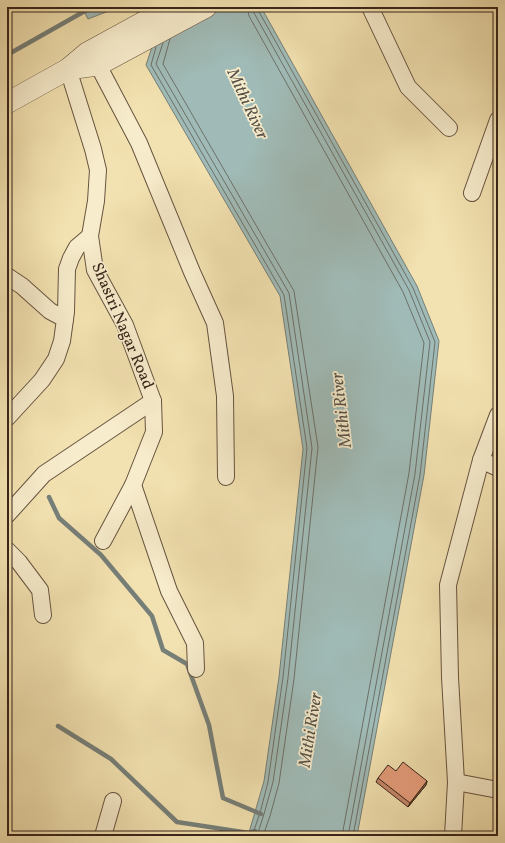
<svg xmlns="http://www.w3.org/2000/svg" width="505" height="843" font-family="Vollkorn,serif">
<rect width="100%" height="100%" fill="#f3e2b1"/>
<filter id="stains"><feTurbulence type="fractalNoise" baseFrequency=".005" numOctaves="4"/><feColorMatrix values="0 0 0 0 .2 0 0 0 0 .09 0 0 0 0 .02 0 0 0 .5 -.17"/></filter>
<radialGradient id="worn" r=".72"><stop offset=".6" stop-color="#630" stop-opacity="0"/><stop offset="1" stop-color="#630" stop-opacity=".3"/></radialGradient>
<g fill="#a0bbb7" stroke="#767f78">
<polygon points="82,7 119,7 88,19"/>
<polygon points="134,7 261,7 417,286 439,341 424,475 357,836 248,836 264,781 279,677 303,449 280,296 146,65 155,38"/>
</g>
<g fill="none" stroke-linecap="round" stroke-linejoin="round">
<g stroke="#6c7068" stroke-width="1">
<polyline points="247,7 249,16 403,292 424,343 409,473 342,836"/>
<polyline points="253,7 254,13 409,290 430,342 415,474 348,836"/>
<polyline points="258,7 258,10 413,288 435,342 420,475 353,836"/>
<polyline points="170,39 163,64 294,291 318,447 294,679 279,783 270,816 263,836"/>
<polyline points="163,43 156,64 289,293 312,448 288,678 273,782 264,814 257,836"/>
<polyline points="156,47 151,65 284,295 307,448 283,677 268,782 260,813 252,836"/>
</g>
<g stroke="#767f78" stroke-width="4.5">
<polyline points="7,55 92,7"/>
<polyline points="49,497 59,518 101,555 152,616 163,650 187,664 209,725 223,798 261,814"/>
<polyline points="58,726 111,759 177,822 249,833 255,831"/>
</g>
<g stroke="#675440" stroke-width="18">
<g id="minor">
<polyline points="370,7 408,87 449,128"/>
<polyline points="98,65 139,143 192,272 215,323 225,396 226,477"/>
<polyline points="68,69 93,149 98,170 96,201 90,236 95,270 125,325 153,401 154,432 133,485 103,541"/>
<polyline points="472,193 498,120"/>
<polyline points="7,276 22,286 50,311 65,319"/>
<polyline points="7,418 42,380 56,359 62,341 66,312 67,269 71,258 77,247 90,236"/>
<polyline points="481,460 498,468"/>
<polyline points="133,485 169,591 195,643 196,669"/>
<polyline points="7,515 44,474 153,401"/>
<polyline points="7,550 19,562 40,590 43,615"/>
<polyline points="456,782 498,790"/>
<polyline points="103,836 113,801"/>
<polyline points="453,836 456,782 450,677 448,585 481,460 498,415"/>
</g>
</g>
<g stroke="#675440" stroke-width="22">
<g id="tertiary">
<polyline points="68,69 87,53 171,7"/>
<polyline points="7,103 68,69 98,65 206,7"/>
</g>
</g>
<use href="#minor" stroke="#f7eccc" stroke-width="16"/>
<use href="#tertiary" stroke="#f7eccc" stroke-width="21"/>
</g>
<polygon fill="#c6886b" stroke="#38251a" points="378,778 427,781 426,785 408,807 376,782"/>
<polygon fill="#a16f57" stroke="#38251a" points="427,781 426,785 408,807 410,803"/>
<polygon fill="#e69e7c" stroke="#38251a" points="403,762 427,781 410,803 378,778 388,765 396,771"/>
<g text-anchor="middle" dominant-baseline="central" stroke-width="3.5" stroke-linejoin="round" paint-order="stroke">
<g font-size="16" fill="#38251a" stroke="#f7eccc">
<text transform="translate(122 326) rotate(67)">Shastri Nagar Road</text>
</g>
<g font-size="17" font-style="italic" fill="#575249" stroke="#f7eccc">
<text transform="translate(247 104) rotate(65)">Mithi River</text>
<text transform="translate(342 410) rotate(-97)">Mithi River</text>
<text transform="translate(311 730) rotate(-81)">Mithi River</text>
</g>
</g>
<rect width="505" height="843" fill="none" stroke="#f3e2b1" stroke-width="24"/>
<rect x="8" y="8" width="489" height="827" fill="none" stroke="#38251a" stroke-width="2"/>
<rect x="12" y="12" width="481" height="819" fill="none" stroke="#38251a"/>
<rect width="100%" height="100%" filter="url(#stains)"/>
<rect width="100%" height="100%" fill="url(#worn)"/>
</svg>
